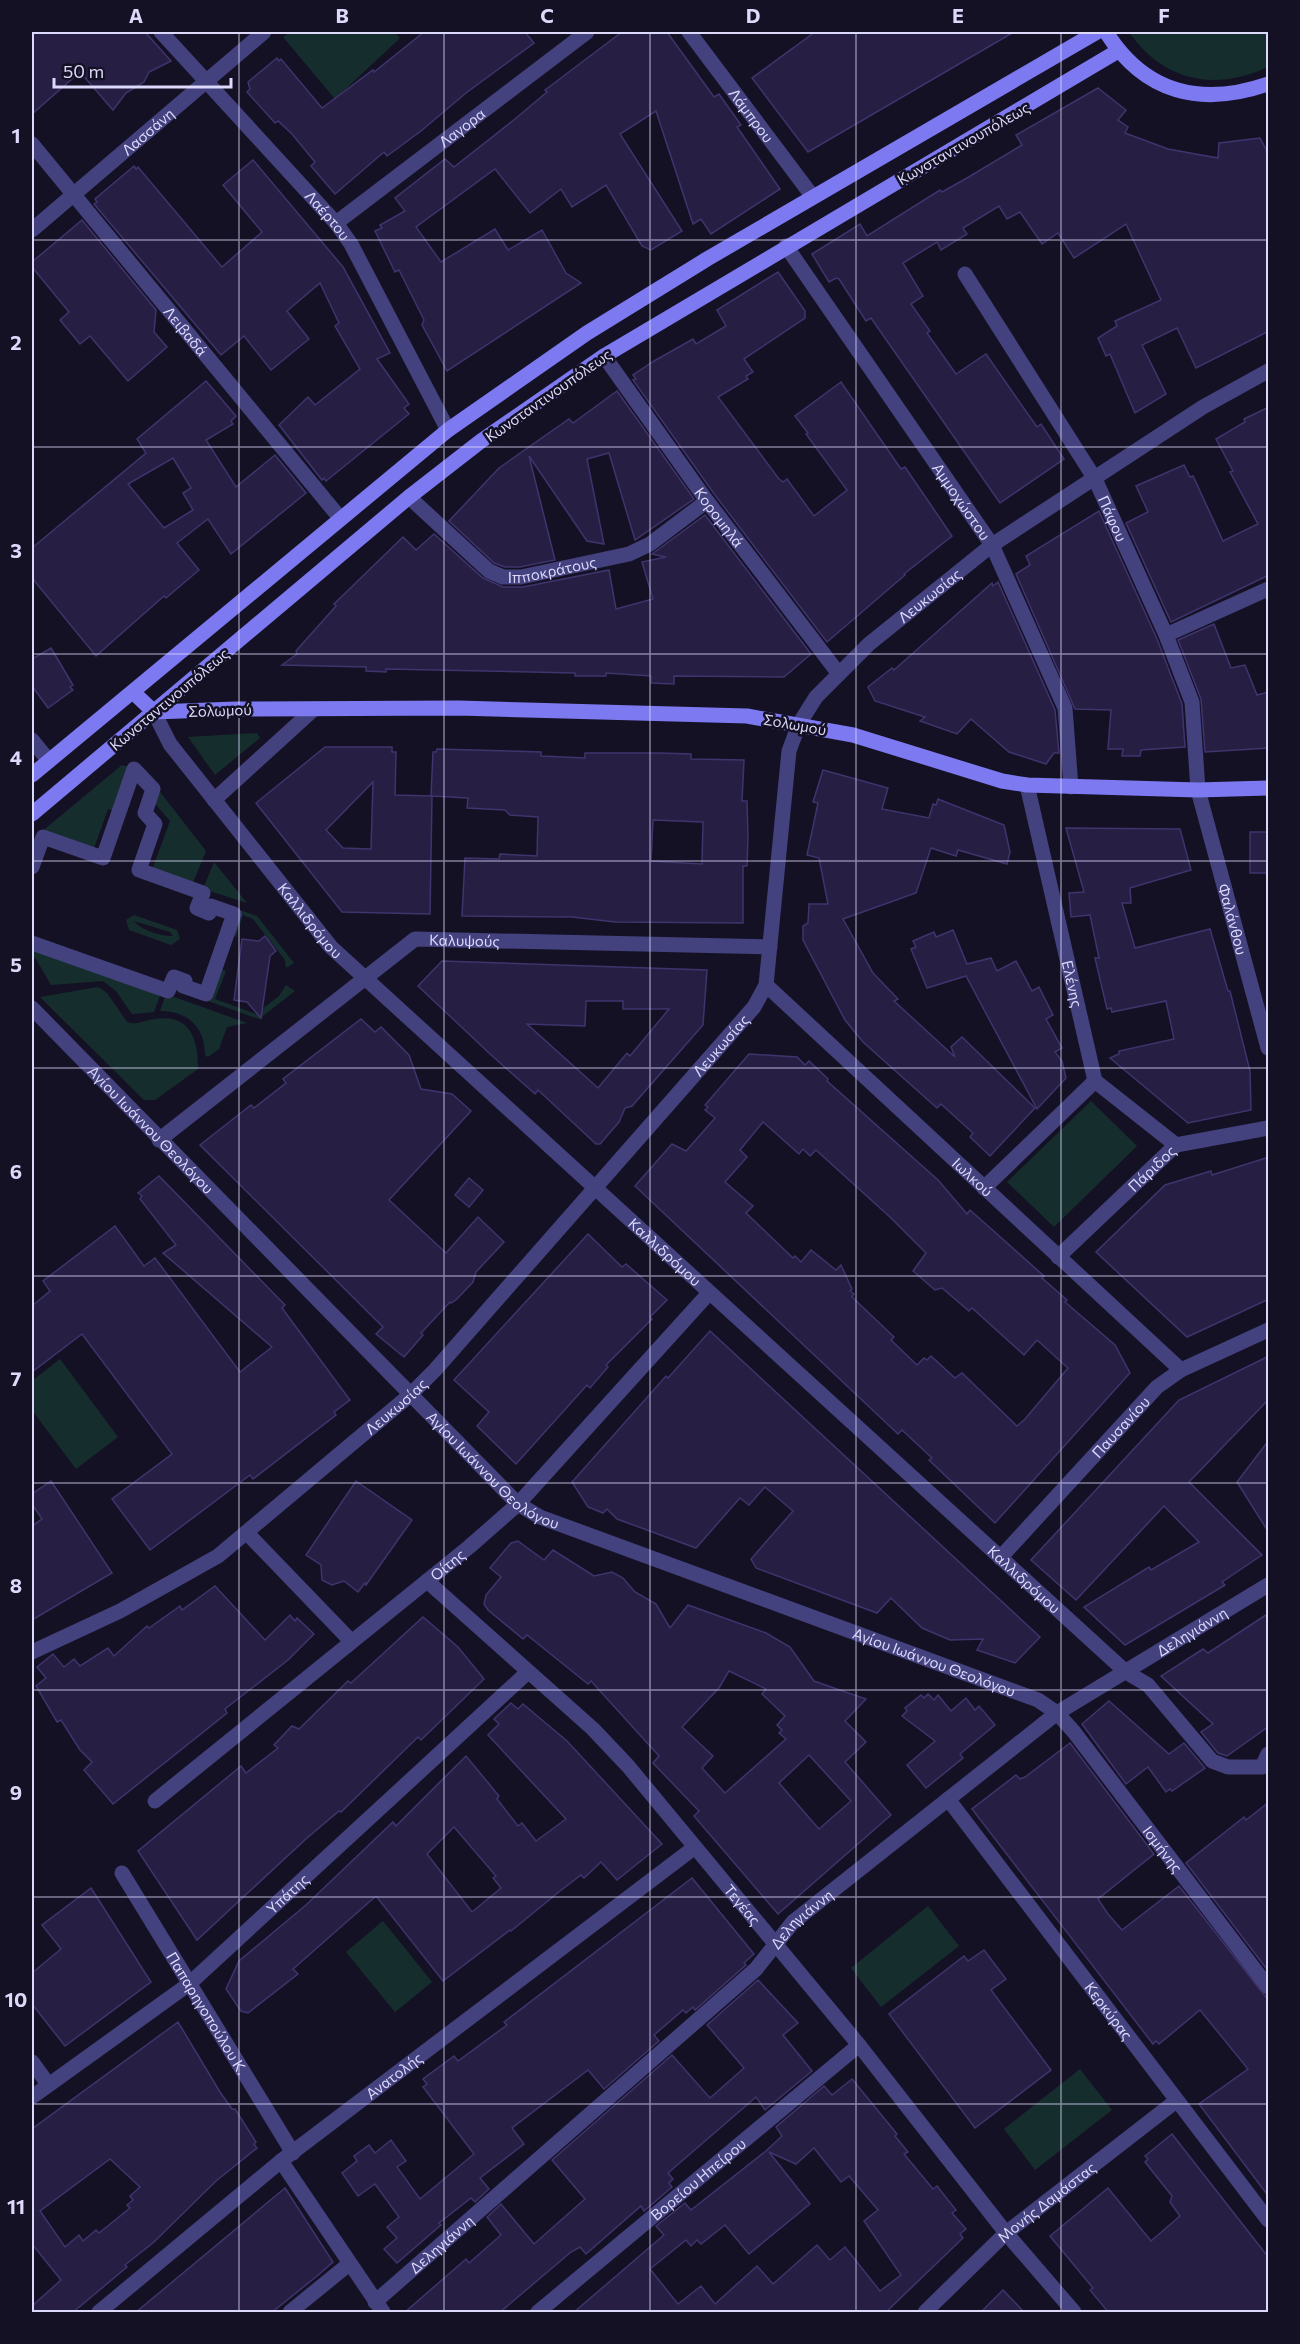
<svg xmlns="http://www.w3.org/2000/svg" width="1300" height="2344" font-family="Commissioner,sans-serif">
<rect width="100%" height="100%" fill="#151124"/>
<g fill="#152e2d" fill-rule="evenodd">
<polygon points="290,32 394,32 400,38 335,99 283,37"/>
<path d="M1129,32H1268V67C1214,92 1163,81 1129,32Z"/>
<polygon points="257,733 260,738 215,775 188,737"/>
<polygon points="122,765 132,768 117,812 108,809 93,851 40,833"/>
<polygon points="157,788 206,851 192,885 152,870 170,821 152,800"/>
<polygon points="214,862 247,903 203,889"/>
<polygon points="203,897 257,916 294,963 286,968 285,960 253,919 243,915 236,937 229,934 237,913"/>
<path d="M134,915L177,930L180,939L171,945L129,930L126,920ZM134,921L170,932L173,936C164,937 140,930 134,921Z"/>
<polygon points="32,946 161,993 154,1012 132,1014 116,991 103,981 51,985 36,959 32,956"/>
<polygon points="219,968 226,971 215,999 256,1014 279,996 286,985 295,991 259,1019 171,988 207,998"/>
<path d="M98,987L107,993L127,1022C136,1026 144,1020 154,1019C191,1013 198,1040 198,1069L155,1100H144L40,997Z"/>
<path d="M166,994L247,1023L227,1027L219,1049L208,1057L205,1055C205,1027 188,1011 160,1011Z"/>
<polygon points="1091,1101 1137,1146 1054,1227 1007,1182"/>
<polygon points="60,1359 118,1437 76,1469 32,1410 32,1381"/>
<polygon points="928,1906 959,1946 881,2007 851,1968"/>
<polygon points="383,1921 432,1982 395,2012 346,1952"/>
<polygon points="1080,2069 1112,2110 1035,2170 1004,2129"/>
</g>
<g fill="#261f43" stroke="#3f346d" stroke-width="1.5" fill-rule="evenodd">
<polygon points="32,32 145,32 171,61 149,72 144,82 126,93 113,110 80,72 32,114"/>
<polygon points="424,32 525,32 534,43 466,93 421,131 387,156 384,152 335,194 311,166 315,162 292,134 278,121 275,123 247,92 250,89 248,82 277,58 279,61 281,59 322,108 373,70 374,72"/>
<polygon points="622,32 667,32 714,97 719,94 741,125 737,127 780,189 711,234 701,219 693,224 656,111 620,134 682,231 651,250 642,246 606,185 572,207 561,189 530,213 495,169 416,227 441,262 495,229 508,250 542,230 566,273 581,283 447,371 422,325 424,320 399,270 395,272 375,231 382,228 380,225 405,211 395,198 445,159 454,167 515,119 547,92 545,90"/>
<polygon points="815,32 1014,32 808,152 752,78"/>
<polygon points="1098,88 1126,110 1118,120 1128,127 1125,133 1168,149 1218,158 1219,143 1260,138 1269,155 1269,331 1196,368 1177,328 1142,345 1166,394 1135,413 1110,354 1106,356 1098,338 1117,326 1115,321 1161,300 1126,224 1074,258 1058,233 1042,244 1020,212 1007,219 999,206 963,228 967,234 941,250 937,242 903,263 923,296 911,304 930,331 927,333 956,374 986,354 1037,427 1041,424 1064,459 1000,503 871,318 866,321 839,279 836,278 829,282 812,254 860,224 867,236 940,190 942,192 967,178 1022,145 1016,135"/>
<polygon points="253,160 343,267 390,353 377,359 409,404 404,408 409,414 326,481 324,478 322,480 279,425 308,397 315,405 360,369 335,326 339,323 320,283 287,311 309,339 271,370 244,336 221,355 94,204 97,202 95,199 134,166 136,169 138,167 222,267 262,232 223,185"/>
<polygon points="82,220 156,310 154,332 167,347 128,381 90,336 80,344 60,320 69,312 32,267 32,262"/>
<polygon points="778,272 805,311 805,318 744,359 753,372 746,376 748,379 718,397 779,479 783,482 787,479 814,516 847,490 806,434 808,433 795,416 841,382 901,469 905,467 952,536 904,574 905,575 827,642 715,495 633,380 636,379 633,375 654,361 693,339 696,344 726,326 717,310"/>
<path d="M206,381L236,416L231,421L233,424L206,440L236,487L275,455L306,493L231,554L208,519L177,543L199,570L166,598L164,596L96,656L32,578V548L146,453L137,439ZM173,458L191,488L183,493L193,510L164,528L128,484Z"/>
<polygon points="617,391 694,499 635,540 609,453 587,459 604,544 587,541 529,456 555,560 520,567 505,567 494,563 449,521 499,468 569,419 573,423"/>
<polygon points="1269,407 1269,575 1171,622 1126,523 1148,512 1136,486 1184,465 1190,477 1193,476 1223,541 1258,524 1230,472 1233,471 1216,439 1245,422 1244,419"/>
<polygon points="1099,511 1157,639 1182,704 1185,747 1141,750 1140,756 1122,756 1123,749 1108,749 1111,710 1075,709 1016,574 1030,565 1026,556"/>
<polygon points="705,515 811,654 784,677 674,676 674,684 651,683 651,676 606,673 606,676 575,676 575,673 386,669 386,672 366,671 366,667 282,665 297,654 296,651 336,606 334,604 403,537 416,550 434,534 483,578 503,587 523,587 609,570 616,609 653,599 642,562 666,557 652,554"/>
<polygon points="998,582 1055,710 1059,753 1054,753 1046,764 1009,752 971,719 957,734 920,721 925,717 875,701 868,687 892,668 894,670 992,583 993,586"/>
<polygon points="1214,624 1231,668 1245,665 1257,695 1269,692 1269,748 1205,752 1201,699 1178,640"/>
<polygon points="51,648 73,685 70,687 73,690 48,708 32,686 32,659"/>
<path d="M325,747H392V752H396L395,795L431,796L433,752H436L437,749L541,752V756L585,758V753H660L691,754V759L744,760L742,801H747L748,837L747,866H743V923L615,922L572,917L462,916L465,858L499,859L500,854L537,856L538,817L510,815L505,810L467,808L468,798L432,796L430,914L342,912L256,803ZM373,782L371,849L343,848L326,830ZM653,820L703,822L702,864L651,861Z"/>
<polygon points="823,770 888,788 882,809 929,818 933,804 936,805 938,799 1004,825 1010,852 1007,864 958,850 956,856 931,848 916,893 843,919 873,973 898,999 894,1001 955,1057 951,1047 962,1037 1035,1108 990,1156 970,1137 973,1133 941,1104 937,1108 863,1042 845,1020 803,940 803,926 808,923 809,904 828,904 819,858 807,855 818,803 813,802"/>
<polygon points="1066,828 1180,829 1191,870 1130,888 1131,903 1122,903 1135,948 1210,929 1228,991 1230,991 1250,1071 1251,1110 1188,1123 1110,1058 1119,1054 1119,1051 1174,1039 1166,1001 1112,1012 1111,1008 1107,1009 1095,958 1099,958 1090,915 1071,917 1069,893 1084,892"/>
<rect x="1250" y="832" width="19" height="41"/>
<polygon points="953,930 967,964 991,958 997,971 1016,961 1032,991 1039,987 1053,1015 1046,1019 1062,1048 1055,1052 1062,1061 1066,1078 1037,1109 966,976 927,988 911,949 916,947 913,941 934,932 936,937"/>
<polygon points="265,936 276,951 270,956 261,1018 247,1002 234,1000 242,939 259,941"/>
<path d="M442,961L707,970L703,1025L632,1106L625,1108L619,1122L600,1144H596L538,1090L535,1094L489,1053L418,986ZM586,1001H623V1009H669L630,1056L627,1053L598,1088L527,1024L585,1026Z"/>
<polygon points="361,1019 375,1032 381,1027 409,1055 421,1089 452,1094 471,1111 389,1200 446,1253 478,1217 504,1242 476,1272 473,1282 457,1299 451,1303 450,1302 421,1333 423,1335 404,1357 376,1334 383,1327 200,1145 251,1105 254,1108 286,1083 283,1079"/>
<path d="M749,1054L797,1057L805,1065L809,1061L828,1079L827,1081L938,1180L967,1214L970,1210L1044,1276L1042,1278L1067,1300L1065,1302L1115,1345L1130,1373L995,1523L929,1460L932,1458L902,1430L898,1434L635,1186L672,1144L686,1151L715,1118L705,1110L708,1107L705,1105ZM763,1122L799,1154L803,1149L810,1156L816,1150L891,1218L926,1253L913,1271L935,1290L942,1288L969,1311L972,1308L1024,1355L1037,1340L1068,1368L1025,1419L1017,1426L962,1373L955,1378L931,1356L927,1360L924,1358L917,1365L891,1340L894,1337L852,1297L854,1294L850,1291L852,1289L841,1265L836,1270L811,1250L801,1262L795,1256L793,1258L746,1213L753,1206L725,1182L747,1157L740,1150Z"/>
<polygon points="1269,1157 1269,1299 1187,1337 1096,1252 1165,1185 1211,1171 1212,1175"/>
<polygon points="159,1176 285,1305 282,1308 350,1400 334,1412 336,1415 253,1479 250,1475 150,1550 112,1499 172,1454 82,1334 32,1372 32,1306 50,1291 43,1281 115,1226 144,1266 155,1258 240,1372 272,1347 163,1253 176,1245 140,1199 142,1196 138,1193"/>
<polygon points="469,1178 483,1190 469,1207 455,1195"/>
<polygon points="588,1234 622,1267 626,1264 667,1300 650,1317 652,1319 606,1365 608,1367 590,1388 587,1385 516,1464 477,1426 489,1412 454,1380"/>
<polygon points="710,1331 1040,1637 1015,1663 977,1650 983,1639 950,1640 922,1628 891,1598 877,1613 756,1568 751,1559 793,1511 765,1487 749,1505 740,1498 696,1548 617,1519 607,1509 603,1513 588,1507 572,1482 666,1376 668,1378"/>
<polygon points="1269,1356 1269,1399 1189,1482 1262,1555 1222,1582 1225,1585 1125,1645 1084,1607 1149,1567 1151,1570 1199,1542 1164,1506 1076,1600 1031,1560 1179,1400"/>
<polygon points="1269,1440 1269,1533 1237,1482"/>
<polygon points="51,1481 112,1573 32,1620 32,1526 42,1519 32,1504 32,1494"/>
<polygon points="356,1481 412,1520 366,1585 365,1583 358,1592 344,1581 332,1585 322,1580 321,1565 306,1555"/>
<path d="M518,1541L544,1560L553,1550L594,1576L612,1572L623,1578L635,1592L656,1604L670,1628L688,1605L766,1633L790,1647L814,1681L866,1699L845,1721L866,1742L845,1762L891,1815L778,1914L694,1816L699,1811L653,1763L659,1756L591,1681L588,1684L527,1635L523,1639L488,1610L484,1604L486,1595L501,1577L490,1568L511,1543ZM729,1671L766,1689L762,1694L785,1716L777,1725L782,1730L779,1733L786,1739L725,1793L702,1768L713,1756L682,1727L719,1688ZM809,1755L851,1801L819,1829L779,1783Z"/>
<polygon points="215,1586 265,1640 290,1615 295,1621 297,1618 314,1634 288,1660 225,1709 227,1713 113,1804 84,1770 92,1762 80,1750 61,1720 57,1722 36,1686 46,1678 37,1667 53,1654 64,1667 74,1659 80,1666 108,1648 114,1656 147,1626 149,1628 180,1606 182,1610"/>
<polygon points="1269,1613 1269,1726 1227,1756 1218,1753 1201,1732 1213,1724 1161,1676 1203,1649 1208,1653"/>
<polygon points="423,1617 458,1647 484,1679 421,1740 418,1737 341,1812 339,1811 307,1838 197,1940 138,1851 241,1766 246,1773 278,1748 274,1745 292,1726 299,1729 348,1681 351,1683"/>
<polygon points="928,1694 934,1700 938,1695 951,1711 966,1698 975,1710 979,1706 995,1725 960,1754 963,1758 926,1788 907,1765 935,1741 902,1716 907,1711 905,1708 921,1695 924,1698"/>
<polygon points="1109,1701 1169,1754 1184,1743 1205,1768 1172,1791 1170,1789 1166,1792 1148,1767 1126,1784 1082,1724"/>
<path d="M511,1703L518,1709L523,1704L567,1741L662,1844L617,1880L601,1862L584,1878L581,1875L560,1891L511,1931L510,1930L443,1981L376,1896L293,1969L298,1974L248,2013L241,2011L226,1989L239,1961L306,1905L393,1822L396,1826L466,1756L499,1796L497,1799L518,1826L522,1823L536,1841L566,1819L488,1735L499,1724L494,1719ZM454,1827L496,1876L493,1878L501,1888L472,1912L427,1854Z"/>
<polygon points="1070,1743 1154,1854 1098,1899 1108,1914 1122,1930 1179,1886 1269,2001 1269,2197 1199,2104 1248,2069 1200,2010 1159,2044 1156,2041 1153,2044 972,1809 1016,1775 1020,1779 1025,1777"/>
<polygon points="1269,1802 1269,1967 1266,1968 1186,1863 1244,1817 1246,1820"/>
<polygon points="692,1878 754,1954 744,1963 746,1965 695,2010 693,2007 686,2013 683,2010 654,2035 659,2041 604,2089 588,2070 512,2128 524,2144 480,2178 489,2189 475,2202 471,2198 439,2223 441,2225 397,2263 384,2249 397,2238 387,2227 399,2217 375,2184 358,2196 342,2173 357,2161 354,2156 369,2145 375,2153 391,2140 406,2161 397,2167 420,2199 474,2154 423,2087 427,2084 423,2079 454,2056 458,2061 507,2025 504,2022"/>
<polygon points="91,1888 151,1982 65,2046 32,2004 32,1973 61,1949 42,1925"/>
<polygon points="984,1950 1006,1979 991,1990 1051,2070 975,2128 889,2014 964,1956 968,1961"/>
<polygon points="758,1980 798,2023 783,2035 812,2071 765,2110 756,2097 668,2173 673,2179 669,2183 672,2187 644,2211 641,2206 586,2254 580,2247 571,2252 499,2313 404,2313 466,2259 469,2263 501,2235 487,2217 501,2204 534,2244 585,2199 552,2160 672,2055 710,2098 744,2068 707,2025"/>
<path d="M178,2022L220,2092L232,2109H235L256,2142L254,2144L257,2148L216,2181L154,2242L125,2265L127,2267L72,2313H32V2306L61,2280L32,2244V2129ZM110,2159L140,2187L130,2196L133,2200L127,2205L130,2208L99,2233L96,2230L83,2241L79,2235L65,2247L40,2211Z"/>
<path d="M852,2079L897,2134L895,2136L908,2152L904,2154L933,2189L937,2186L956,2210L952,2213L966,2229L960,2234L963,2238L885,2313H573L664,2235L656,2226L685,2203L691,2210L766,2151L782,2136L776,2127L824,2086L832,2095ZM814,2148L841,2182L849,2176L878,2210L864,2221L901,2275L880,2291L845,2247L830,2260L817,2245L773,2284L757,2266L715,2304L701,2286L678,2304L650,2269L686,2240L691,2246L697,2240L701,2244L725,2225L749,2254L810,2204L769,2152L796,2164Z"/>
<polygon points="1172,2134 1269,2258 1269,2313 1109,2313 1090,2290 1093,2288 1050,2236 1108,2188 1151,2241 1180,2216 1170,2202 1172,2196 1145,2162 1148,2159 1145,2156"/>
<polygon points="285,2188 333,2262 317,2276 271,2313 135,2313"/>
<polygon points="1003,2290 1025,2313 980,2313"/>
</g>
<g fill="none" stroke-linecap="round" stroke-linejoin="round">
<g stroke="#43417e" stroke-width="15">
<path id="s1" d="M161,32L336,223L351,244L448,430"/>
<path id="s2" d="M689,32L813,197"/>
<path id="s3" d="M32,144L340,518"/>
<path id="s4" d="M336,223L587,32"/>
<path id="s5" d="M32,230L264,32"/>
<path id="s6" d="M786,246L992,545L1065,708L1071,787"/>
<path id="s7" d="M965,274L1095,479L1166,635L1192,702L1198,790L1268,1048"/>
<path id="s8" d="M604,356L707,501L839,674"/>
<path id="s9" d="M409,497L489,571L503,577H521L629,554L650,544L707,501"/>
<polyline points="1166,635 1268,589"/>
<path id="s10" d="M154,712L170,744L331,947L1126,1672L1148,1685L1212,1761L1228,1767H1262L1268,1754"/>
<polyline points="32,740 49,761"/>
<path id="s11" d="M1027,785L1095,1081L1176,1145"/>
<polyline points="214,800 314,709"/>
<polyline points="32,867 43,837 103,858 134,769 153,789 145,813 155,824 139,870 203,893 197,908 209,913 211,906 234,914 206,994 183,986 185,981 174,977 168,991 32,943"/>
<path id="s12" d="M766,985L1181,1370"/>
<path id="s13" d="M32,1008L518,1504L540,1517L1038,1700L1057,1713L1074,1732L1268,1987"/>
<path id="s14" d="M159,1140L415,939L770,947"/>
<polyline points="984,1188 1095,1081"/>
<path id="s15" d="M1058,1257L1176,1145L1268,1128"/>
<polyline points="247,1533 351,1641"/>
<path id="s16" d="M1000,1558L1157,1387L1181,1370L1268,1330"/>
<path id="s17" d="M427,1581L593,1729L628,1766L859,2045L1006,2233L1074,2312"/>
<path id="s18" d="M32,1652L120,1611L218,1556L410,1395L435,1370L754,1007L766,985L789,751L799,724L816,697L869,644L992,545L1203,407L1268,371"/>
<path id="s19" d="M948,1799L1268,2220"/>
<path id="s20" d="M155,1801L469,1547L518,1504L709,1293"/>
<path id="s21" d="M122,1873L293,2153"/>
<polyline points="32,2062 48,2084"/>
<path id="s22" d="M32,2097L189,1984L528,1672"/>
<polyline points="281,2161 383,2312"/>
<path id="s23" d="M375,2302L756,1969L793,1922L1057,1713L1268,1585"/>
<path id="s24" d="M99,2312L281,2161L695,1847"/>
<polyline points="290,2312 349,2264"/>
<path id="s25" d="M538,2312L859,2045"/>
<path id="s26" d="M925,2312L1006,2233L1176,2101"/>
</g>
<g stroke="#7c79f1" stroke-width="15">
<path d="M1106,32C1145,94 1201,107 1268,84"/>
<polyline points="134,693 154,712 236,709 458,708 747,716 853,735 1002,781 1027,785 1198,790 1268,788"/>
<polyline points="32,775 448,430 587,333 707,259 1097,32"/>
<polyline points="32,814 409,497 481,441 604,356 1118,51"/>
</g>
</g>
<path fill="none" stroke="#dcd9fb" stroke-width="1.5" stroke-opacity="0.55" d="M239,32V2312M444,32V2312M650,32V2312M856,32V2312M1061,32V2312M32,240H1268M32,447H1268M32,654H1268M32,861H1268M32,1068H1268M32,1276H1268M32,1483H1268M32,1690H1268M32,1897H1268M32,2104H1268"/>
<g text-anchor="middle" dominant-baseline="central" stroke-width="5" stroke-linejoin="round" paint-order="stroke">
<g font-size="15" fill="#dcd9fb" stroke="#151124">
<text stroke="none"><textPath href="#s2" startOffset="104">Λάμπρου</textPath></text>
<text stroke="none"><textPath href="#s4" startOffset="158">Λαγορα</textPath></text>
<text stroke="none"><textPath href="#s5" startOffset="152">Λασσάνη</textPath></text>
<text transform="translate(963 143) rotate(-30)">Κωνσταντινουπόλεως</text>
<text stroke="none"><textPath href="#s1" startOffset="248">Λαέρτου</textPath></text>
<text stroke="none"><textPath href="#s3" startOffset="242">Λειβαδά</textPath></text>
<text transform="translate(548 395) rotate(-35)">Κωνσταντινουπόλεως</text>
<text stroke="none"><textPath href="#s6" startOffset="310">Αμμοχώστου</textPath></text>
<text stroke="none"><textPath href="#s8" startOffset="198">Κορομηλά</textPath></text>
<text stroke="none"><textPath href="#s7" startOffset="286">Πάφου</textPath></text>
<text stroke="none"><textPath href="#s9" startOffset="174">Ιπποκράτους</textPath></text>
<text stroke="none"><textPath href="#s18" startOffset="1452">Λευκωσίας</textPath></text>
<text transform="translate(169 699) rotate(-40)">Κωνσταντινουπόλεως</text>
<text transform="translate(220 710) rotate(-2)">Σολωμού</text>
<text transform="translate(795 724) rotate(10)">Σολωμού</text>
<text stroke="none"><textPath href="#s7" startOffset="708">Φαλάνθου</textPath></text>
<text stroke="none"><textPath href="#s10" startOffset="261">Καλλιδρόμου</textPath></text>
<text stroke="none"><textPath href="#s14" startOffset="375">Καλυψούς</textPath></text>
<text stroke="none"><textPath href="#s11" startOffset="204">Ελένης</textPath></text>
<text stroke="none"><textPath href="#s18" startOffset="928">Λευκωσίας</textPath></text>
<text stroke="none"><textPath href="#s13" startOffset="170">Αγίου Ιωάννου Θεολόγου</textPath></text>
<text stroke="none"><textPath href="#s15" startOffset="129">Πάριδος</textPath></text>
<text stroke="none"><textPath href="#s12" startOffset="282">Ιωλκού</textPath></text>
<text stroke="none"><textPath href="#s10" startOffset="747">Καλλιδρόμου</textPath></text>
<text stroke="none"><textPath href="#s18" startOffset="442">Λευκωσίας</textPath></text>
<text stroke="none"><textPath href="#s16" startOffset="178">Παυσανίου</textPath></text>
<text stroke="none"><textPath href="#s13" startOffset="654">Αγίου Ιωάννου Θεολόγου</textPath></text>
<text stroke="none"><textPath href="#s20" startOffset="376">Οίτης</textPath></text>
<text stroke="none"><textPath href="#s10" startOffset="1233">Καλλιδρόμου</textPath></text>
<text stroke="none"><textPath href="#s23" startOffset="1060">Δεληγιάννη</textPath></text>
<text stroke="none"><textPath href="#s13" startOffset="1140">Αγίου Ιωάννου Θεολόγου</textPath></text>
<text stroke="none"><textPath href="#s13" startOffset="1446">Ισμήνης</textPath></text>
<text stroke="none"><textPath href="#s22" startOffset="327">Υπάτης</textPath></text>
<text stroke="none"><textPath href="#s17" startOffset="453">Τεγέας</textPath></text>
<text stroke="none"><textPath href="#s23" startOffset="574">Δεληγιάννη</textPath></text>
<text stroke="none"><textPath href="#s19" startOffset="266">Κερκύρας</textPath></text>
<text stroke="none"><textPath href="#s21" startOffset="164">Παπαρηγοπούλου Κ.</textPath></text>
<text stroke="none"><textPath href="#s24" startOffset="378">Ανατολής</textPath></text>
<text stroke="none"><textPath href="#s25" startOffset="208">Βορείου Ηπείρου</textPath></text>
<text stroke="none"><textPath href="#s26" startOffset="164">Μονής Δαμάστας</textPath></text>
<text stroke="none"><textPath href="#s23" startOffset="88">Δεληγιάννη</textPath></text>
</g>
</g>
<rect width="1300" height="2344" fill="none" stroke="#151124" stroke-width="66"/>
<path d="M54 78v9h177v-9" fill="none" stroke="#dcd9fb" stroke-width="3"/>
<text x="63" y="78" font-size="18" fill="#dcd9fb" stroke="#151124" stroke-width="4.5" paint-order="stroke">50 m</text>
<rect x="33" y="33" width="1234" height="2278" fill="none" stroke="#dcd9fb" stroke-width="2"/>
<g font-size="20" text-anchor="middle" font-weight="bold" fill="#dcd9fb">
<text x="136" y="23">A</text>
<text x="342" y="23">B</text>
<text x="547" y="23">C</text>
<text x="753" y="23">D</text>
<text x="958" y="23">E</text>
<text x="1164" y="23">F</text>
<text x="16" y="143">1</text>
<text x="16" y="350">2</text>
<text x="16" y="558">3</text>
<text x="16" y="765">4</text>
<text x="16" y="972">5</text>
<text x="16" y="1179">6</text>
<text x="16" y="1386">7</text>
<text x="16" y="1593">8</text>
<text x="16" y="1800">9</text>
<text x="16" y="2007">10</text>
<text x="16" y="2214">11</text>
</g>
</svg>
